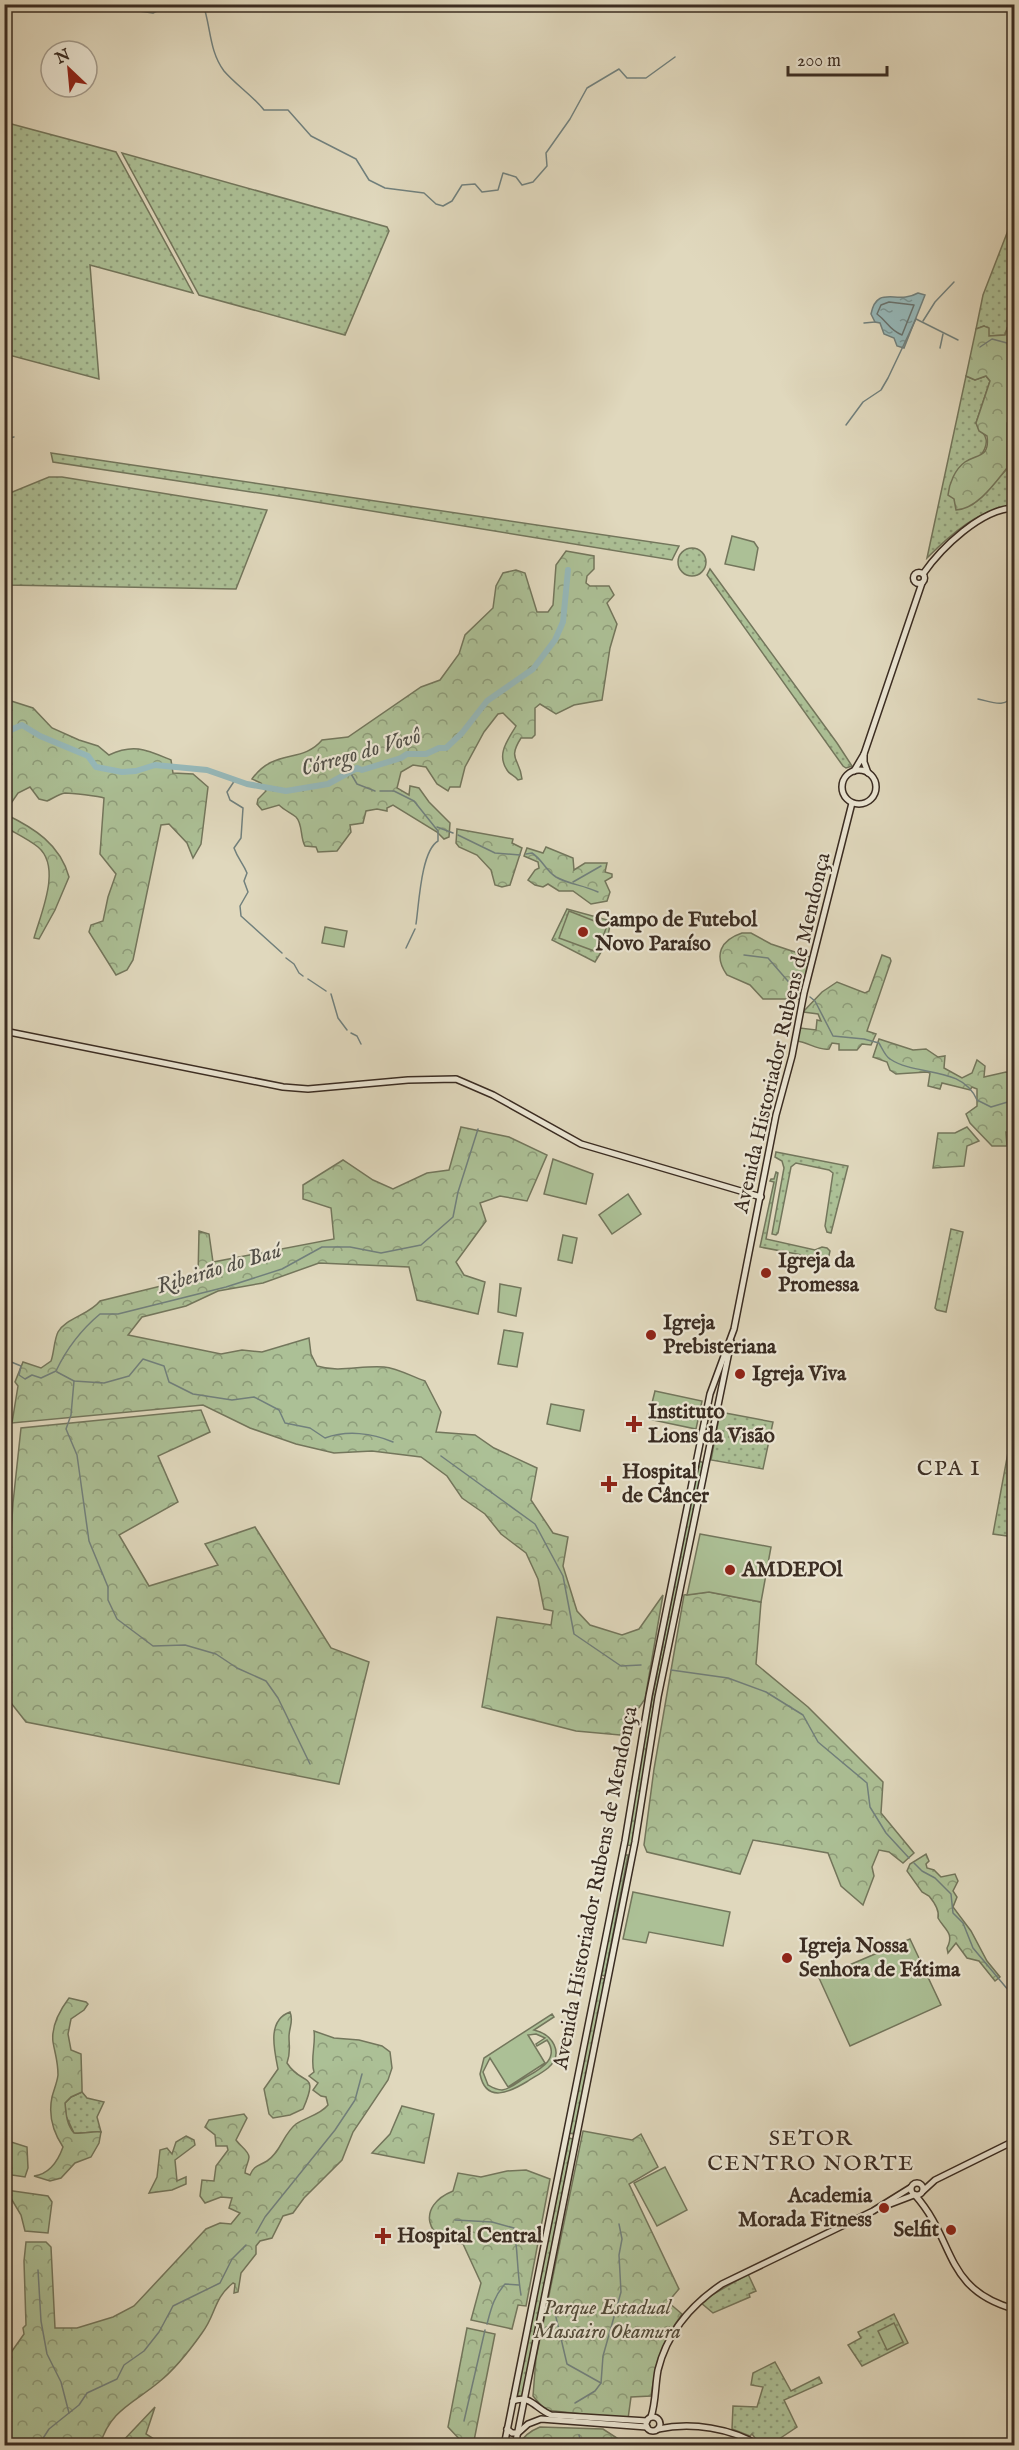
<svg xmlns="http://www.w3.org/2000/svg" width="1019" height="2450" font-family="'IM FELL English',serif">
<defs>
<pattern id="grass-dots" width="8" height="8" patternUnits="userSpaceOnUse" patternTransform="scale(1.5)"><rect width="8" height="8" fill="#acc096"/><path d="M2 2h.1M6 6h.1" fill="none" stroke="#8d9c7a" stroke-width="1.8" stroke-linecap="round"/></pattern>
<pattern id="forest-crowns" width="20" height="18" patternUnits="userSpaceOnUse" patternTransform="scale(1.5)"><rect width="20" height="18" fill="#acc096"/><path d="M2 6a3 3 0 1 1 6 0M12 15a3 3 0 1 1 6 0" fill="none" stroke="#8d9c7a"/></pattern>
<pattern id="water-ripples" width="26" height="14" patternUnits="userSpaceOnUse" patternTransform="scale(1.5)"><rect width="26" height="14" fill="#96b8b9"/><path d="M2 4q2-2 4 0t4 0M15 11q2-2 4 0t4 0" fill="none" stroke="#7b9696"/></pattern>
</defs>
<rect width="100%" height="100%" fill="#e0d8bd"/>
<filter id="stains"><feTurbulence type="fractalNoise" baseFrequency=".00333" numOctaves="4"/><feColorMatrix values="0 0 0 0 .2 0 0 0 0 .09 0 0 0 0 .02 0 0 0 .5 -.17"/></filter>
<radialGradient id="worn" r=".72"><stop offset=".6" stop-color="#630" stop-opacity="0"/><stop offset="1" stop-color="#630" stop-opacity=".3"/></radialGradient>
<g fill="url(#grass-dots)" stroke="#73765c" stroke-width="1.5">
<polygon points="4,122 116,152 193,293 90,265 99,379 5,354"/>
<polygon points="122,153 387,227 389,231 345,335 199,295"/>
<polygon points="1014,215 1014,307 1005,335 989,336 984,326 976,329 983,295"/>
<path d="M966,376L975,380L986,376L990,381L976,423C987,436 991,443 979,458L973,459V504L1007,469V423L1014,415L1013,505C978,510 951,534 927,558Z"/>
<polygon points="51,453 679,546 672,560 298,499 53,462"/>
<polygon points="49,477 62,477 267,510 236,589 5,585 5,495"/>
<circle cx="692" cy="562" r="14"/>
<polygon points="710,569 837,743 852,766 846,768 843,766 707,575"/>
<polygon points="567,909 611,921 606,944 595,962 552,940"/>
<polygon points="776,1152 848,1166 831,1233 827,1232 825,1226 833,1173 829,1170 796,1163 791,1167 778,1233 776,1235 772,1234 784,1168 782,1161 775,1157"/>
<polygon points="776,1172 778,1173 766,1239 815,1250 822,1247 827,1248 830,1251 828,1260 760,1247 774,1182 770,1181 771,1179 774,1179"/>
<polygon points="951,1229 963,1232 946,1312 937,1310 935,1308"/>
<polygon points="720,1412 773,1422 763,1469 711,1460"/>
<polygon points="1011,1436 1014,1436 1014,1537 993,1534"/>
<polygon points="699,1461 704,1463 647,1745 633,1846 627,1845 643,1744"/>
<polygon points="624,1855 628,1855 605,1976 601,1975"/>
<polygon points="600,1978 605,1979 574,2134 569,2133"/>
<path d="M82,2092L87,2098L104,2102L97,2117L101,2132C92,2131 84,2134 74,2133L66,2116L65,2103L71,2097Z"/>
<polygon points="569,2138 573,2139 522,2397 516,2396"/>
<polygon points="748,2274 756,2291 749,2294 750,2297 713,2313 700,2302"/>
<polygon points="894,2314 908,2343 862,2366 848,2345 861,2338 858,2332"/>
<polygon points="775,2362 791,2391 819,2377 822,2383 784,2400 797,2427 770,2445 755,2438 752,2434 750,2436 732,2429 733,2406 757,2407 763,2387 751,2385 753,2373"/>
</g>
<g fill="url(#forest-crowns)" stroke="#73765c" stroke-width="1.5">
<path d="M1014,307V415L1007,423V468C995,483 977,509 956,510L954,499L948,495C949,484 955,469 965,462C977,454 990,458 987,436L979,431L976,423L990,381L986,376L975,380L966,376L976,329L984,326L989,328V336L1005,335Z"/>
<path d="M566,551L594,556V569L587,576L586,583L590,586H609L614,595L607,603L617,624L610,648L602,700L574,705L556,714L540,704L535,708V735L532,738H521C507,760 520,758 522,779L518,780C514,775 510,775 507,770C496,754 508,740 516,726L503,713L498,714L484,732L465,767L460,787H450L448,791L437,784L426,767L413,765L401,772L397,788L409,795L410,786L419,788L429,802L450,823L449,837L444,839L437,832L393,805L387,808V811L377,809L366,811L363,823L350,825L351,832L337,851L318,852L316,847L305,846C300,838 303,824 296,817C291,813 284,810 279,805L262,810L257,804L258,799L266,791L261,783L252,779C274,748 302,764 322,740L348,737L421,687L440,680L459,654L465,635L493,608L496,586L503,573L516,570L525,573L537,612H548L553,605L556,565Z"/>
<path d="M5,699L33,708L52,728L79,740L98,746L109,755C134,743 147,750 171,760L173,773L193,774L208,787L201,844L193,858L187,843L169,824L161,825L133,960L127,970L116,975L89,932L91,925L103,921L108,897L116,874L100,854L104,798C99,796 71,793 65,793C59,794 52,799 47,801L39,799L30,787L18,793L5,812Z"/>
<path d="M5,814C34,828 60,844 69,877L55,910L39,939L34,938C41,913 62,867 38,847C28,839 15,833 5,827Z"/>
<polygon points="457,829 513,839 512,843 522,848 510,885 502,887 495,885 491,870 477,855 459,847 456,843"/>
<polygon points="546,847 573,858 574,870 585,863 607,863 605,872 612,874 612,877 605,881 610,892 607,901 591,904 573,891 559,891 548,884 543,887 535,885 528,880 535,870 539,868 538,862 524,856 527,848 543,853"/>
<path d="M742,933H751L771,944L810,957L799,999H763L750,985L727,975C713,955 721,940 742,933Z"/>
<path d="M882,955L890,958L891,961L867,1031L876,1034L871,1045L862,1044L857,1050H839V1044L832,1043L829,1049C818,1051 808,1042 797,1041L800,1028L816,1030L817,1020L821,1021L818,1014L803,1012L822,992L837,982L865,993L869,991Z"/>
<polygon points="879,1039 913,1050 926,1049 938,1057 945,1056 944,1068 962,1078 972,1073 977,1060 985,1066 984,1077 1006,1072 1014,1075 1014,1143 1013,1133 1006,1132 1007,1146 992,1146 970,1123 966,1114 977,1106 977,1089 972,1087 970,1090 942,1083 940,1089 928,1086 930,1073 927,1072 896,1074 890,1070 887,1062 873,1057"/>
<path d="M461,1127L509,1137L547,1155L527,1201L500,1196L480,1203L486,1221L456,1262L464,1275L485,1282L478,1314L417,1300L409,1267L319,1263L263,1283L218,1291L186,1306L142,1317L128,1335L221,1354L242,1350L262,1352L309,1338L311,1354L317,1366C340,1373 361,1365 384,1367C397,1368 413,1377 425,1381L441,1412L436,1432L475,1435L494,1448L537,1468L531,1500L553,1533L568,1537L563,1566L577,1611L590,1625L622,1635L639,1629L663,1595L645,1699L620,1735L576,1731L482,1707L497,1617L551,1625L553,1611L544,1609L538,1579L526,1553L501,1534L485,1514L462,1498L447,1476L421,1457L372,1451L334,1453L296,1444L250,1428L203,1405L12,1423L18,1386L15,1382L23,1362L41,1368L51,1361C54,1353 54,1340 58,1332C66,1318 89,1315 100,1301L198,1277L199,1231L209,1234L213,1262L334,1239L331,1208L303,1199V1185L343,1160L373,1180L393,1189L427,1173L449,1170Z"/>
<polygon points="967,1127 979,1141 967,1146 964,1166 933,1168 938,1133 955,1133"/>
<polygon points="201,1410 210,1432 158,1456 178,1502 119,1535 149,1586 218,1565 205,1544 255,1527 331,1648 369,1662 339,1784 26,1722 4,1694 5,1623 13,1503 21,1428"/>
<polygon points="709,1592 761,1602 756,1664 808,1707 883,1782 881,1813 914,1853 903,1863 889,1852 879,1850 872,1867 874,1876 863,1905 841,1886 828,1853 753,1840 740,1874 647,1852 644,1845 654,1769 684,1595"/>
<path d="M926,1854L929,1861L926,1864L927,1868L934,1870L941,1877L955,1874L958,1881L953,1891L957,1897L953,1907L971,1931L987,1961L1000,1977L995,1981L979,1961L967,1958L956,1943L948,1953L947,1948C955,1933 944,1929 938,1918C940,1910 934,1902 929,1896L922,1892L907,1871L910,1864Z"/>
<path d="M69,1998L86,2002L88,2004L84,2010L71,2019L68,2034L71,2050L81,2054L82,2087V2092L71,2097L65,2103C66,2115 67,2125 74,2133C84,2134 92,2131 101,2132L99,2143L91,2157L75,2163L61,2178L50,2181L34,2176C50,2174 58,2161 63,2147C53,2132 48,2116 52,2097C54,2089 57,2083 58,2075C58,2061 55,2054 53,2042C51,2026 60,2010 69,1998Z"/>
<path d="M290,2012C294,2021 289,2027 289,2037C289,2048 291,2051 287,2063C302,2087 320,2070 303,2109L290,2115L273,2118L269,2114L264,2089L278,2069C274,2049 267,2020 290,2012Z"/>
<path d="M314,2031L334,2038L359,2040L382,2046L390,2052L392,2068L388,2080L353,2132L342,2160L304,2198L293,2213L283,2216L272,2238L260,2241L256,2246V2254L241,2273L238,2292L234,2293L235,2284L233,2283C213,2299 216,2315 202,2333C190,2350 174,2370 159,2382C134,2403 110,2410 100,2445H5V2361L24,2334L23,2328L26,2325L24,2261L26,2242H46L51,2247L55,2328H77L113,2317L134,2306L206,2229L220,2223L231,2224L240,2213L229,2208L232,2198L221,2197L205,2203L200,2196L202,2180L214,2181L216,2166L228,2150L227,2146H216L215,2135L205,2127L209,2120L244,2114L247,2118L236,2140C239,2145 249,2151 249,2157C249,2162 245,2167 245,2173L250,2175C254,2165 259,2166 267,2161C281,2152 283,2134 296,2124C306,2117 320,2115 328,2105L326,2097L321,2096L313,2090L318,2083L309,2076L314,2072C310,2060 316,2044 314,2031Z"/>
<polygon points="402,2106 434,2114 424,2163 372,2153 390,2134"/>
<path d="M583,2131L632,2140L641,2134L658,2167L629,2184L679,2289L668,2302L682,2314C664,2339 655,2365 651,2396L631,2397L628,2419L545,2410L533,2396L536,2358Z"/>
<polygon points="186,2136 194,2140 195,2145 175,2160 177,2181 186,2177 186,2184 172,2190 149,2193 157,2177 160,2150 167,2148 172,2154 176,2142"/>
<polygon points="8,2141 27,2147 28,2168 25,2177 12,2175 5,2169 5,2145"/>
<path d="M526,2170L550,2179L526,2306L518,2305L512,2329L471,2320L481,2283L463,2244C425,2241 416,2206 453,2191L458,2173L481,2177L507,2171Z"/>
<polygon points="6,2190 48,2196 52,2202 48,2233 25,2231 21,2215"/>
<polygon points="467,2328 495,2334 473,2446 465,2445 448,2427"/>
<polygon points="155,2407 146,2434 154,2439 157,2445 119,2445"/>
<path d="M540,2427L603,2429L623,2442V2445H519C523,2436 530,2431 540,2427Z"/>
</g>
<g fill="#acc096" stroke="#73765c" stroke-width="1.5" fill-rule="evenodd">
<polygon points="732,536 754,542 758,548 754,570 725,564"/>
<polygon points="569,911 607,926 597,952 559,938"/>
<polygon points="325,927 347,931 344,947 322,943"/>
<polygon points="553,1159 593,1174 586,1204 544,1194"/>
<polygon points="628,1194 641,1214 612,1234 599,1215"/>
<polygon points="563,1235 577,1238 572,1263 558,1260"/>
<polygon points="500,1284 521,1288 516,1316 498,1312"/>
<polygon points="504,1330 523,1333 517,1367 498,1364"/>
<polygon points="655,1391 702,1401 696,1429 648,1419"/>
<polygon points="551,1404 584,1410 580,1431 547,1424"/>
<polygon points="700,1534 771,1547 761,1602 709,1592 687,1595"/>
<polygon points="633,1892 730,1912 723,1946 649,1932 646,1943 623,1939"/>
<polygon points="910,1939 941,2005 850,2046 819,1978"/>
<path d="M552,2014L554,2017L534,2030C552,2034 565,2053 548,2068C542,2073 534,2077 528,2081C510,2092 486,2104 480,2074L484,2058ZM536,2034L545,2038L536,2044L537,2046L547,2040C561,2060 538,2070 523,2079C517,2083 510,2089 502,2090C496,2090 493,2088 488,2085L483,2072L490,2058L508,2087L545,2063L528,2035Z"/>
<polygon points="665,2167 687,2210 657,2226 634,2183"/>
<polygon points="894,2323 903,2342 887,2350 878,2331"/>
</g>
<path fill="url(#water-ripples)" stroke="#71807d" stroke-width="1.5" d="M918,293L925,295L904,348L897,346L894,338L884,334L880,323L875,322L871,314C877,284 897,305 918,293Z"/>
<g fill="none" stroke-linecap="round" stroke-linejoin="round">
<path stroke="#68726e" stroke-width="1.5" d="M889,302L914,305L902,335C889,330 888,322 877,314L881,305Z"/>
<g stroke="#71807d" stroke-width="1.5">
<polyline points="134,4 139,11 153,13 171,4"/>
<path d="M203,4C211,27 209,51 224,71C236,85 252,95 264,110H288L311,136L356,159L369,180L385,188L424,193L436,204L443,206L452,201L462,185L475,184L482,192L498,190L503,173L516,177L522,185L533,182L547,166L546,153L570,119L587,88L619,69L627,78H646L675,57"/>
<polyline points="849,9 850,4"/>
<polyline points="916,319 958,340"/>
<polyline points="923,321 935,302 954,282"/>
<polyline points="864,323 875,322"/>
<polyline points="980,347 992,339 1007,343 1014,368"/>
<polyline points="940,348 943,334"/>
<polyline points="846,425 863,402 881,390 888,378 916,319"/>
<polyline points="4,439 14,437"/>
<path d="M978,699C990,701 1005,710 1014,694"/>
<polyline points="350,772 357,784 375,791"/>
<path d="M235,780L227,792L230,800L243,808L241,838L234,848C238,859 243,863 247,873L244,881L248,892L240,906L241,916L282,953"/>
<path d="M380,791H394L414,801L438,831V841C421,851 419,904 416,924"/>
<polyline points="437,827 453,833"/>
<polyline points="458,835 495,853 520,855"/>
<path d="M526,854L532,853C543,860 545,870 556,877C568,884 583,885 598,892"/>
<polyline points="573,882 601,866"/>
<polyline points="406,948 415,929"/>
<polyline points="744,955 768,958 793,987 798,990"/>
<polyline points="286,958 294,964 299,973 303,976"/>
<polyline points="308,979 326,991"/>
<polyline points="331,994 338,1018 347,1030"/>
<path d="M810,997L815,1001L833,1036L864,1039L879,1043C882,1048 885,1056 890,1059C917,1077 962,1065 977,1100L991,1107L1011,1101L1014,1102"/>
<polyline points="351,1033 357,1036 361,1044"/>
<path d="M4,1359L21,1366L19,1375L25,1379L32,1375L41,1378L56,1371C66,1350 82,1329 100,1314H118L226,1287L282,1269L322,1247H350L381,1253L421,1245L453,1217L458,1192L478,1129"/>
<path d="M57,1372L74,1381L104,1383L129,1376L143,1359L164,1366L169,1382L193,1394L232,1400L254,1397L279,1410L285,1423L310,1428L325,1438C347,1430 372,1433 393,1442"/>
<polyline points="74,1381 71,1415 66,1429 77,1455 89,1541 108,1587 108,1600 117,1619 153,1646 185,1645 216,1654 237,1668 266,1681 278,1698 310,1764"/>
<polyline points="441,1456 535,1524 563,1576 574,1634 621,1666 641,1665"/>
<polyline points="671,1670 728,1678 766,1692 803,1715 818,1742 867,1783 870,1807 886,1833 909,1858"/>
<polyline points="914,1863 922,1871 935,1878 951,1894 953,1913 963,1923 973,1948 1014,1997"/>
<path d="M455,2220L492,2222L514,2228C518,2251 517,2272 521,2295"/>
<polyline points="256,2233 265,2217 335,2130 355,2100 362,2074"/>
<polyline points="38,2270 41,2321 47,2354 61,2382 69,2413"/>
<polyline points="555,2313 567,2364 601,2383 595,2391 575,2403"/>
<path d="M487,2324C491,2309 494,2296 505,2284L519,2285"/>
<polyline points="601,2383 603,2356 621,2292 619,2255 622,2239 619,2224"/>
<polyline points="464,2421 485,2330"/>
<polyline points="579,2435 582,2446"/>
<polyline points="38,2446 49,2429 79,2405 87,2393 117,2379 124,2365 144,2351 159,2332 173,2306 220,2283 232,2259 246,2245"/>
</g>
<polyline stroke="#96b8b9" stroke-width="6" points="4,733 22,725 40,736 88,756 96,767 122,772 136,771 155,765 207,770 247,784 286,791 328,784 357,768 362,770 401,758 407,754 426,754 439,748 446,748 462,733 487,701 533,669 555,640 563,622 568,570"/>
<g stroke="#3a2c22" stroke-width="8">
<g id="secondary">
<circle cx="919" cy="578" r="5.5"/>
<path d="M923,574C941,548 981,509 1014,508"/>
<polyline points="864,754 922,583"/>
<circle cx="859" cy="787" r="17"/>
<polyline points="854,771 864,754 864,762 868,773"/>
<polyline points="4,1031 283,1087 308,1089 408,1080 456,1079 493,1095 581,1144 761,1197"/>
<circle cx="917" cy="2189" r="6"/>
<polyline points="923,2191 935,2180 1014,2141"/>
<path d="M915,2195C956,2241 943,2289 1014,2309"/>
<polyline points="885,2206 914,2195"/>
<path d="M513,2401C530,2394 536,2409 551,2415L647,2421"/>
<path d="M651,2417C656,2402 655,2386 658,2370C667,2333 691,2305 722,2284L873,2211L910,2188"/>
<circle cx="653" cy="2424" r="7"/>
<polyline points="507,2429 512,2433 518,2433 528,2424 541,2419 647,2427"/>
<path d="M658,2429C692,2422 731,2428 760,2446"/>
<polyline points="504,2446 625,1841 649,1696 710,1394 734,1329 776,1115 792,1056 804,993 852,803"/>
<polyline points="515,2446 635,1842 658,1697 731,1342"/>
</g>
</g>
<use href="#secondary" stroke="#ebe6d4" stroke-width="5"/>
</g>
<g fill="#8f2418" stroke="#ebe6d4" stroke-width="2">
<circle cx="583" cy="932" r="6"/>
<circle cx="766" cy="1273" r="6"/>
<circle cx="651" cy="1335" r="6"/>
<circle cx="740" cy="1374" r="6"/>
<path d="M631 1415h6v6h6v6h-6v6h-6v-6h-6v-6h6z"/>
<path d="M606 1475h6v6h6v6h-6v6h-6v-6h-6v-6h6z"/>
<circle cx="730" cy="1570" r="6"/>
<circle cx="787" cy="1958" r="6"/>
<circle cx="884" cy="2208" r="6"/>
<circle cx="951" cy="2230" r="6"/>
<path d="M380 2227h6v6h6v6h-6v6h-6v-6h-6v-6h6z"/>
</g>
<g text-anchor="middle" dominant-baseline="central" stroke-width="4.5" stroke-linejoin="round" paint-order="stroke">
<g font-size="21" font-weight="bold" fill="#3a2c22" stroke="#ebe6d4" text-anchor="start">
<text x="595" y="920">Campo de Futebol<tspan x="595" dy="24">Novo Paraíso</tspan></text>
<text x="778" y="1261">Igreja da<tspan x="778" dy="24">Promessa</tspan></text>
<text x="663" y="1323">Igreja<tspan x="663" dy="24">Prebisteriana</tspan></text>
<text x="752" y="1374">Igreja Viva</text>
<text x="648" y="1412">Instituto<tspan x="648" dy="24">Lions da Visão</tspan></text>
<text x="622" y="1472">Hospital<tspan x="622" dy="24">de Câncer</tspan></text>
<text x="742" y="1570">AMDEPOl</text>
<text x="799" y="1946">Igreja Nossa<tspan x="799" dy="24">Senhora de Fátima</tspan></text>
<text x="872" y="2196" text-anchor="end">Academia<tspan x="872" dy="24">Morada Fitness</tspan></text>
<text x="939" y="2230" text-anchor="end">Selfit</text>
<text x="397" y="2236">Hospital Central</text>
</g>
<g font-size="21" fill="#3a2c22" stroke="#ebe6d4">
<text transform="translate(783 1033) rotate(-77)">Avenida Historiador Rubens de Mendonça</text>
<text transform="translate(596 1888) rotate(-79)">Avenida Historiador Rubens de Mendonça</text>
</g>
<g font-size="21" font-style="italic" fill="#514a39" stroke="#ebe6d4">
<text x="607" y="2308">Parque Estadual<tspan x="607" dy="24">Massairo Okamura</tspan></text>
</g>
<g font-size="22" font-style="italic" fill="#514f48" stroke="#ebe6d4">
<text transform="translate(361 753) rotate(-16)">Córrego do Vovô</text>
<text transform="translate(219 1269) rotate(-17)">Ribeirão do Baú</text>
</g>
<g font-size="22" letter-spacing="1.5" fill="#3a2c22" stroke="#ebe6d4">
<text x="949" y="1469">CPA I</text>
<text x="811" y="2139">SETOR<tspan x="811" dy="25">CENTRO NORTE</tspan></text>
</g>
</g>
<rect width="1019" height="2450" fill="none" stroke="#e0d8bd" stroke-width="24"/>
<rect x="6" y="6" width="1007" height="2438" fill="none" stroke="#3a2c22" stroke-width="3"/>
<rect x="12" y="12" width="995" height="2426" fill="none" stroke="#3a2c22" stroke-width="1.5"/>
<g transform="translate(69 69) rotate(334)"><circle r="28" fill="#ebe6d4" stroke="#a49c8d" stroke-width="1.5"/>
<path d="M0-4.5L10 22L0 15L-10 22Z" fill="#8f2418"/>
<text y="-9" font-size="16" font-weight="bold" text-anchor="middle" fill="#3a2c22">N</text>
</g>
<path d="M788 66v9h99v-9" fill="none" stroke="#3a2c22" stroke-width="3"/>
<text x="797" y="66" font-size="18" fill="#3a2c22" stroke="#ebe6d4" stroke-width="4.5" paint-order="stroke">200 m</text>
<rect width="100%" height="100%" filter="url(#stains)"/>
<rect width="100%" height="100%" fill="url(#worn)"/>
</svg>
